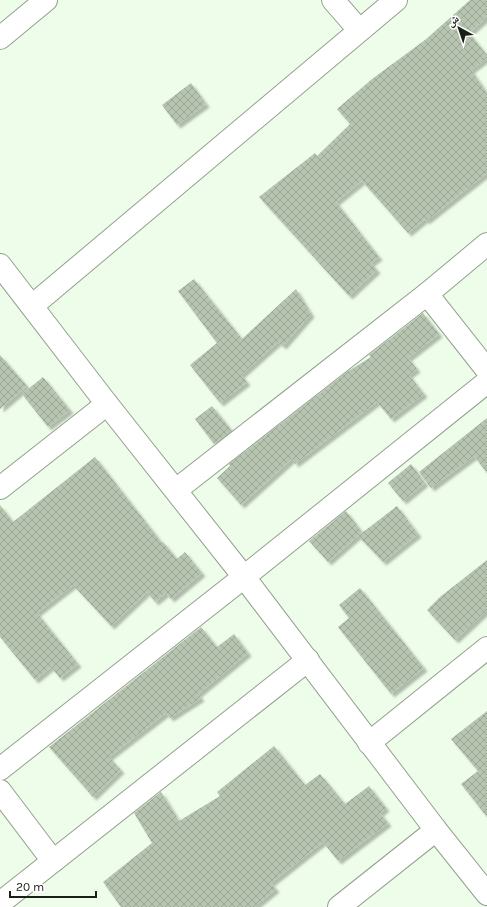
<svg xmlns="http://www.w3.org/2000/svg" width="487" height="907" font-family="Karla,'Noto Naskh Arabic',sans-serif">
<defs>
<pattern id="building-cross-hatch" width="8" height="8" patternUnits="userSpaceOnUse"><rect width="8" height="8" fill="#b6c4b0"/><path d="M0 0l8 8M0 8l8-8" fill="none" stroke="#9ca897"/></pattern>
<filter id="shadow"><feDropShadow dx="3.5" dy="3.5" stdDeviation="1" flood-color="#0004"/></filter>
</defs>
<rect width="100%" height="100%" fill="#eefde9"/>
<g fill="url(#building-cross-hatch)" filter="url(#shadow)">
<polygon points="470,0 487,0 487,17 469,33 487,55 487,58 471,70 487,93 487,173 426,221 425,219 408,233 362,181 336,202 379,257 371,263 377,270 349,296 259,197 315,153 317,156 350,124 337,109 372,79 425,40"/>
<polygon points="191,83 206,104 177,125 162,105"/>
<polygon points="194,279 242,339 296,289 311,314 283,346 278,342 241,375 247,382 220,403 190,365 217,343 178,291"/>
<polygon points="423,313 439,334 408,358 417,369 409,375 424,394 391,419 377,402 295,464 292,459 241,505 217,478 230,466 229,464 347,372 371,357 369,355"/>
<polygon points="0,355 27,386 0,409"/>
<polygon points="43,377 70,410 48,427 22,394"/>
<polygon points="212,406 232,431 214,444 195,419"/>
<polygon points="487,418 487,473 474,456 431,488 419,472"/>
<polygon points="95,457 162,543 163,542 177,559 185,552 202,573 171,599 166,593 155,602 147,592 111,626 73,585 37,613 78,664 60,678 51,667 35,680 0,637 0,505 13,522"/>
<polygon points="411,464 425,483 403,501 388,483"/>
<polygon points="397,506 418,534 383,562 358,536"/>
<polygon points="346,511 362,532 328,562 309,541"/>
<polygon points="487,560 487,610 455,640 427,610 440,597"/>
<polygon points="360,588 424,668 391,694 338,627 349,618 339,605"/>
<polygon points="201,627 217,647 234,634 248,653 198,694 201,698 170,718 166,713 109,757 121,770 93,797 49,747"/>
<polygon points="487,711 487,817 461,784 478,771 451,739"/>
<polygon points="274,746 305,785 320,774 345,804 369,786 386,808 380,813 388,823 338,861 323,842 271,883 276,889 254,907 121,907 103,882 152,843 134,813 161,792 179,821 220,796 217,792"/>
</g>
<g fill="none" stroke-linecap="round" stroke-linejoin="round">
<g stroke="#93a08e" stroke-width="24">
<g id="minor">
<polyline points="333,0 359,30"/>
<polyline points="0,38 46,0"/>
<polyline points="0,265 107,404 244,577 436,830 487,894"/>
<polyline points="427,294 487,370"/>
<polyline points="32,306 396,0"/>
<polyline points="0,488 107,404"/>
<polyline points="176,490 427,294 487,244"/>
<polyline points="369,743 487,648"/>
<polyline points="0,769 244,577 487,382"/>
<polyline points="0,791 53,861"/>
<polyline points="0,903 308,660"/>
<polyline points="339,907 436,830"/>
</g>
</g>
<use href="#minor" stroke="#fff" stroke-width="22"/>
</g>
<g transform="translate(459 28) rotate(320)" stroke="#ffffff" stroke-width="3" paint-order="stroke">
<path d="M0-3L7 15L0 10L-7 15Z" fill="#1a1f18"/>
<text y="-6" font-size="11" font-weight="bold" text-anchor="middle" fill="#1a1f18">ش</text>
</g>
<path d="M10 891v6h86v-6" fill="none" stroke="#1a1f18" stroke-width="2"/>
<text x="16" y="891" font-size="12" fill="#1a1f18" stroke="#ffffff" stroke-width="3" paint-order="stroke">20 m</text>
</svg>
